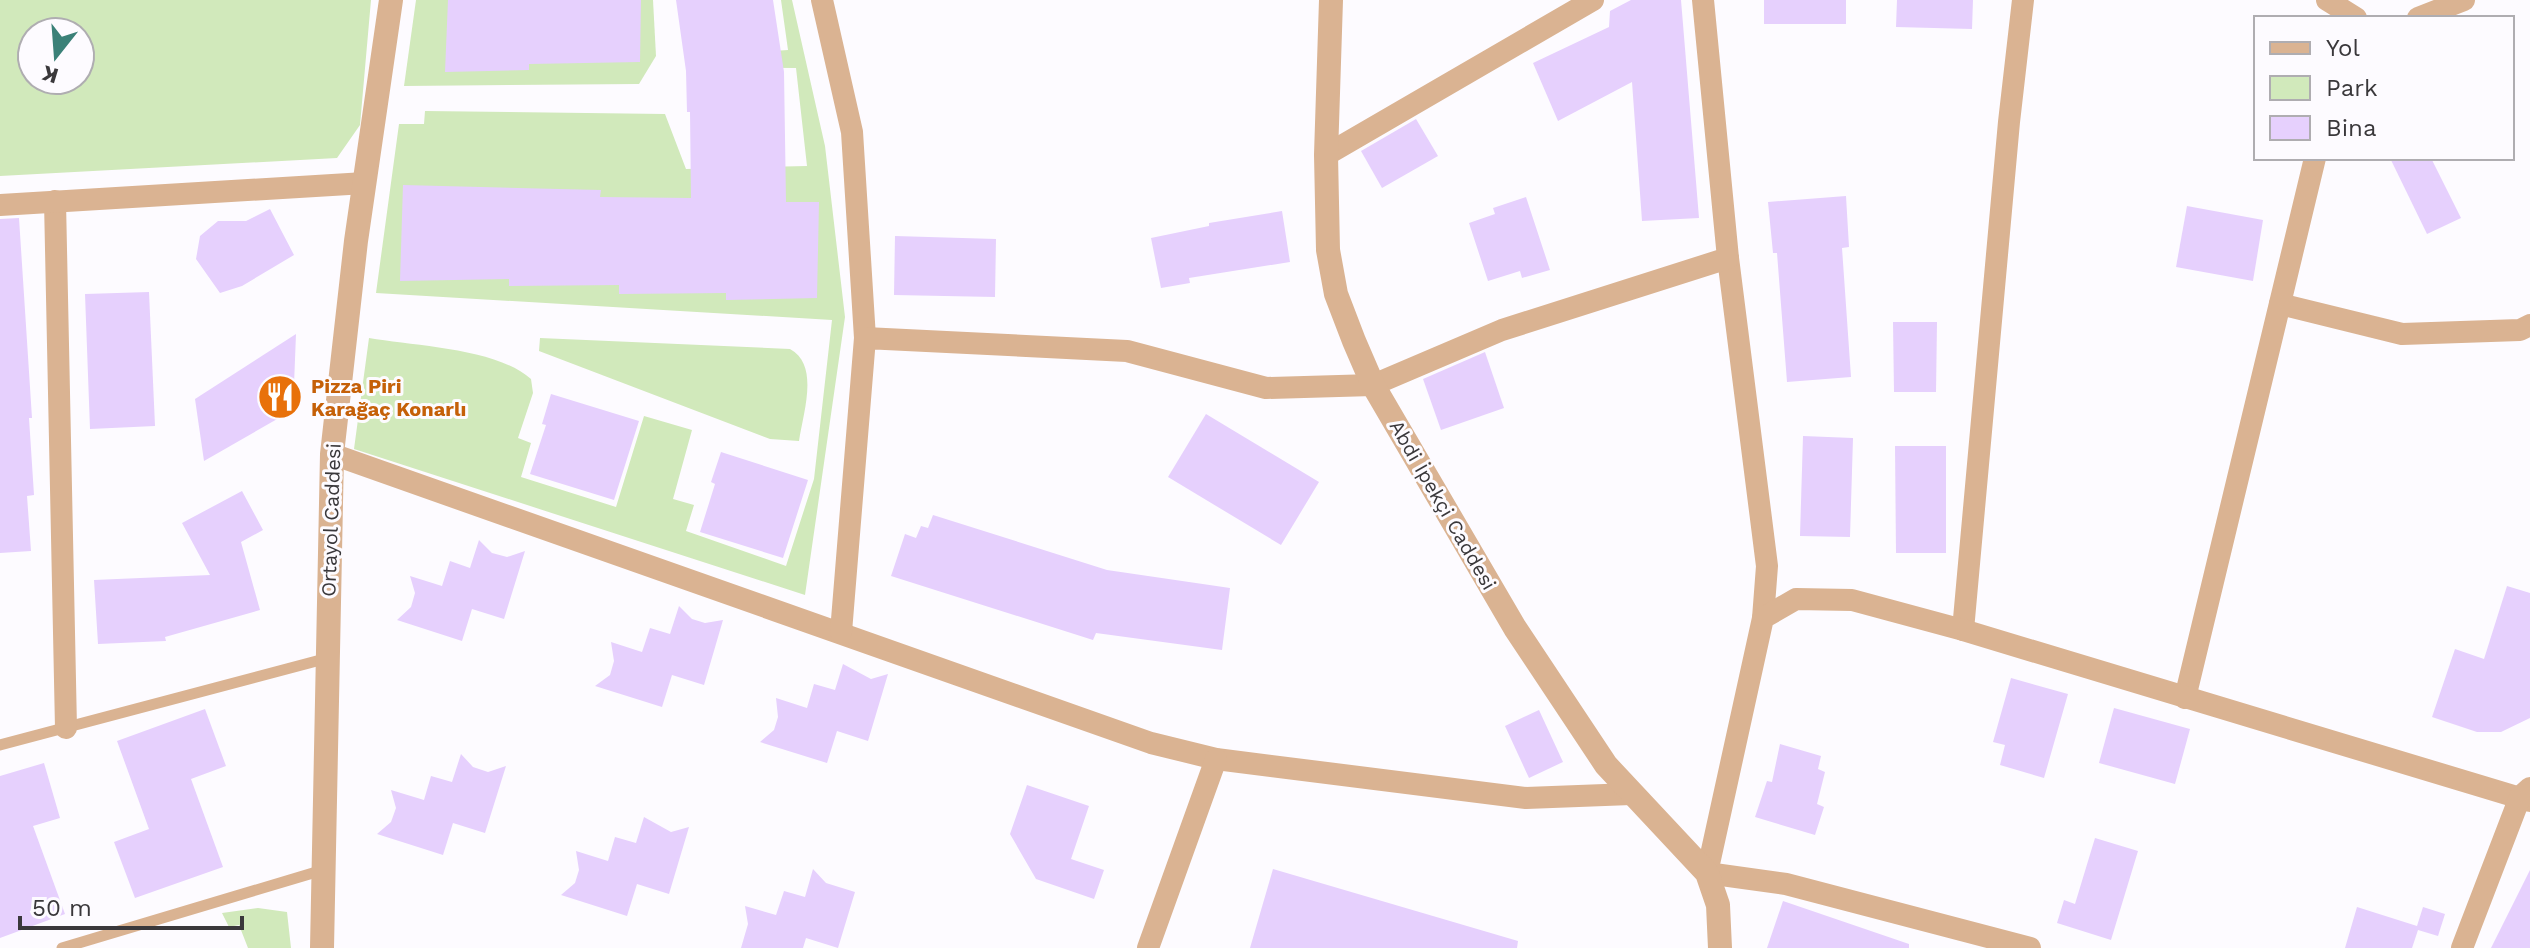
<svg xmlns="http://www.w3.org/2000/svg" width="2530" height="948" font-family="'Work Sans',sans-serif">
<rect width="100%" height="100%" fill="#fdfbff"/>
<g fill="#d1e9bb" fill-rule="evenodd">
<path d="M0,0H371L360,125L337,158L0,176ZM32,32H80V80H32Z"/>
<polygon points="416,0 653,0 656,56 639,84 404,86"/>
<path d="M781,0H792L825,146L845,317L805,595L354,449L369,338C415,346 496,348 531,379L533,393L518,438L531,443L521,477L616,507L644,416L692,430L673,499L694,505L686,531L786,566L814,479L832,320L376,293L399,124H424L425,111L665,114L686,169L807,166L796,68L689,67L686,57L788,50Z"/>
<path d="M540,338L790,349C820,365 803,413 799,441L770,439L539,351Z"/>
<polygon points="258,908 287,912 291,948 248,948 239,925 229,927 222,913"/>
</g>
<g fill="#e6d0fd">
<polygon points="448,0 641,0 640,62 529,64 529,70 445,72"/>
<polygon points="676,0 773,0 784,72 786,202 819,202 817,298 726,300 726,293 619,294 619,285 509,286 509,279 400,281 403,185 601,190 600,197 691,198 690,112 687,112 686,71"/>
<polygon points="1631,0 1681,0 1699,218 1642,221 1632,82 1558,121 1533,63 1609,27 1610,11"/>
<rect x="1764" y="0" width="82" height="24"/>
<polygon points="1897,0 1973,0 1972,29 1896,27"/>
<polygon points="1416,119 1438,156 1382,188 1361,151"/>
<polygon points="2390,158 2431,158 2461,218 2427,234"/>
<polygon points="1846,196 1849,247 1842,248 1851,377 1787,382 1777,253 1773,253 1768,202"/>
<polygon points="1526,197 1550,270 1522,278 1520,271 1488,281 1469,223 1495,214 1493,208"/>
<polygon points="2187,206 2263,220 2253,281 2176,267"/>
<polygon points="270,209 294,255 242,286 220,293 196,259 200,236 218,221 246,221"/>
<polygon points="1282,211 1290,262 1189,278 1190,283 1161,288 1151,238 1209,226 1209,223"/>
<polygon points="19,218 32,418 29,418 34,495 27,496 31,551 0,553 0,219"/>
<polygon points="895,236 996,239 995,297 894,295"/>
<polygon points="149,292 155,426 90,429 85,294"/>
<polygon points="1893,322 1937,322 1936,392 1894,392"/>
<polygon points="296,334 293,410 204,461 195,399"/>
<polygon points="1485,352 1504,408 1441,430 1423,379"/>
<polygon points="551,394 639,421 614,500 530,474 546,425 542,424"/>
<polygon points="1206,414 1319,482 1281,545 1168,477"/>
<polygon points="1803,436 1853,438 1850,537 1800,536"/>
<polygon points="1895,446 1946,446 1946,553 1896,553"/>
<polygon points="721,452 808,480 783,558 700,532 715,484 711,482"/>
<polygon points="242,491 263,530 241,542 260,610 165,637 166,641 98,644 94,580 210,575 182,523"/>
<polygon points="933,515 1107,570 1230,588 1222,650 1096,633 1093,640 891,576 905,534 916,538 921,526 928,528"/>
<polygon points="479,540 492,553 507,557 525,551 504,619 472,609 462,641 397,620 411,607 415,593 410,576 442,586 450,561 470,568"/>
<polygon points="2507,586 2530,593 2530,718 2501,732 2477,732 2432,717 2455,649 2484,659"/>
<polygon points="679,606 692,619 705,623 723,620 704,685 672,675 662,707 595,686 610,675 614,661 611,642 642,652 650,628 670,634"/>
<polygon points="843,664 871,679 888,674 868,741 837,731 827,763 760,742 774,730 778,717 776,698 807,708 814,684 835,690"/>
<polygon points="2011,678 2068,694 2044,778 2000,765 2005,745 1993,742"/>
<polygon points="2114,708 2190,729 2175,784 2099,763"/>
<polygon points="205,709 226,766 191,779 223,867 135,898 114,842 149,829 117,741"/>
<polygon points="1539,710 1563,762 1529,778 1505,726"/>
<polygon points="1780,744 1821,756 1818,769 1825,772 1817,804 1824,807 1815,835 1755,817 1767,781 1772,782"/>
<polygon points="461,754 473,767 488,772 506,766 485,833 453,823 443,855 377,834 391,822 396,808 391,790 424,800 431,776 452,782"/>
<polygon points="44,763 60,818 33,826 65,914 0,938 0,776"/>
<polygon points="1027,785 1089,806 1071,859 1104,870 1094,899 1036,879 1010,834"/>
<polygon points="644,817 671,832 689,827 669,894 637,884 627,916 561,895 575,883 579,870 576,851 608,861 615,837 636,843"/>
<polygon points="2095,838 2138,851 2111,940 2057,923 2064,900 2075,904"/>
<polygon points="813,869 826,883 855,892 838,948 806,938 803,948 741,948 748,924 745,906 776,915 784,891 805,897"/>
<polygon points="1273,869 1518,941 1517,948 1250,948"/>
<polygon points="2530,870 2530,948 2491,948"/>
<polygon points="1783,901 1909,944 1909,948 1767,948"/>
<polygon points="2357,907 2417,926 2423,907 2445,914 2438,936 2418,930 2412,948 2345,948"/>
</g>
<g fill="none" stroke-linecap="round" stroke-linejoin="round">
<g stroke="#dab392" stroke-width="11">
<polyline points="0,745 328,658"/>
<polyline points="62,948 323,870"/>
</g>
<g stroke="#dab392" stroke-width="22">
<polyline points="822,0 852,132 865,338"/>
<polyline points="2327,0 2356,18"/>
<polyline points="2418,18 2464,0"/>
<polyline points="1326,155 1593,0"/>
<polyline points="55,201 66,728"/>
<polyline points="0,205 365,183"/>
<polyline points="1728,258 1767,566 1763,618"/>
<polyline points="2280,304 2402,334 2520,330 2530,325"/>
<polyline points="332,454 1151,743 1216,759 1526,798 1631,794"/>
<polyline points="1963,630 2009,122 2023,0"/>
<polyline points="841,632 865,338 1127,351 1266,388 1373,385 1502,330 1728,258 1703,0"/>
<polyline points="2185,698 2315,158"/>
<polyline points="1148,948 1216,759"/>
<polyline points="2030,948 1786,884 1707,873 1763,618 1796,599 1852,600 1963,630 2530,801"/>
<polyline points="2462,948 2520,797 2530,788"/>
</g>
<g stroke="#dab392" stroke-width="24">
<polyline points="1331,0 1326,155 1328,250 1336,294 1354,341 1373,385 1515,628 1606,765 1707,873 1718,905 1720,948"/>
<polyline points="322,948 332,454 356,241 391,0"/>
</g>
</g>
<defs>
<g id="restaurant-disc" transform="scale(2.3)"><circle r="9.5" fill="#e8710a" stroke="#fdfbff"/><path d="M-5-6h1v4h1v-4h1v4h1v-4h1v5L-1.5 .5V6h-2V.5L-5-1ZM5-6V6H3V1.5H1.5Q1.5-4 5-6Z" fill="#fff"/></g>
</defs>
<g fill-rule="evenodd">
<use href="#restaurant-disc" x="280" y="397"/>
</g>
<g text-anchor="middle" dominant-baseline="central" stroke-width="6" stroke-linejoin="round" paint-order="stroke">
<g font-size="20" font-weight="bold" fill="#c56008" stroke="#fdfbff" text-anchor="start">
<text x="311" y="386">Pizza Piri<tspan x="311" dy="23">Karağaç Konarlı</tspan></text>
</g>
<g font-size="20" fill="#3a383b" stroke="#fdfbff">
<text transform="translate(1443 505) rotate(60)">Abdi İpekçi Caddesi</text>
<text transform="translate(331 520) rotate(-88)">Ortayol Caddesi</text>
</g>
</g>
<rect x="2254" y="16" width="260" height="144" fill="#fdfbff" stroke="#afadb1" stroke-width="2"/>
<rect x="2270" y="42" width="40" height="12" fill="#dab392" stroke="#afadb1" stroke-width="2"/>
<text x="2326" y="56" font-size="24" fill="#3a383b">Yol</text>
<rect x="2270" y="76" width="40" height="24" fill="#d1e9bb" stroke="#afadb1" stroke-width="2"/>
<text x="2326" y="96" font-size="24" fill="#3a383b">Park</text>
<rect x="2270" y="116" width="40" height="24" fill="#e6d0fd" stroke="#afadb1" stroke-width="2"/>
<text x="2326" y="136" font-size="24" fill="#3a383b">Bina</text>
<g transform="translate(56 56) rotate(197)"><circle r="38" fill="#fdfbff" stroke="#afadb1" stroke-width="2"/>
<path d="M0-6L14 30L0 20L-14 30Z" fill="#3b8178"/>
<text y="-12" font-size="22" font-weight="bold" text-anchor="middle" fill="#3a383b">K</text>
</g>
<path d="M20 916v12h222v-12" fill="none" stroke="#3a383b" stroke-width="4"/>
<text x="32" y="916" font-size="24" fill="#3a383b" stroke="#fdfbff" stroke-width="6" paint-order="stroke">50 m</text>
</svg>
